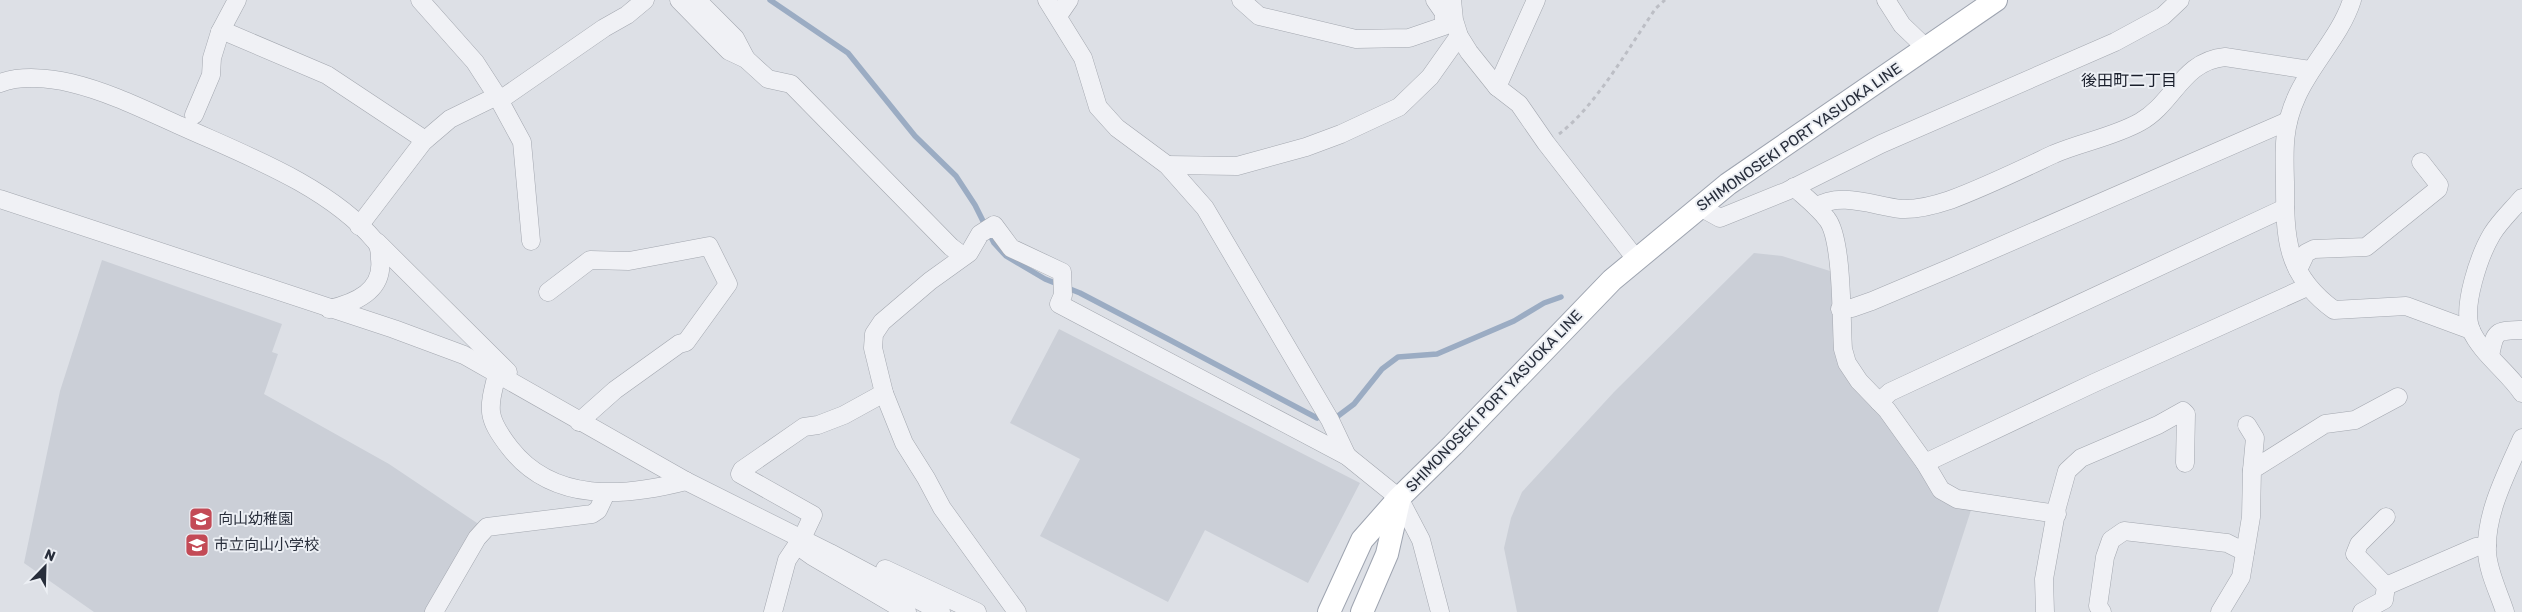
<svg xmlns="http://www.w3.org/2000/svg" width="2522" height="612" font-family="Rubik,'Noto Sans JP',sans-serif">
<rect width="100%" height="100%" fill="#dde0e6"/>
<g fill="#cbcfd7">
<polygon points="1754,253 1782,256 1830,271 1842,364 1911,449 1972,507 1938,612 1517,612 1504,548 1511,518 1522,492 1614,392"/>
<polygon points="102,260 282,324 272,352 278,354 264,394 389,464 480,525 428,612 94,612 24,563 60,391"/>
<polygon points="1059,329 1360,483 1308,583 1205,530 1168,602 1040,536 1080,459 1010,423"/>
</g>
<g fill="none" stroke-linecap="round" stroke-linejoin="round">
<g stroke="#9bacc3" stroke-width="5.5">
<polyline points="770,0 848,53 915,136 956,176 975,205 994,243 1006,256 1045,279 1080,293 1168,339 1317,418"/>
<polyline points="1338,416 1354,404 1382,369 1398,357 1437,354 1514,321 1544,303 1561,297"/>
</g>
<g stroke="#a3a7af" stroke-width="19">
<g id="minor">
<polyline points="420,0 475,62 497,96 522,142 531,241"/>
<polyline points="679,0 729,51 746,59 768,79 791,84 951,247 963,256"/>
<polyline points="697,0 735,38 746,59"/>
<polyline points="1047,0 1083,58 1098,107 1117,128 1167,165 1205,208 1330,420 1347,456"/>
<polyline points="1241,0 1259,16 1356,39 1409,38 1444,26 1444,13 1435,0"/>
<polyline points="1452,0 1454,20 1459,36 1469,52 1497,87 1519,104 1546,143 1636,259"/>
<polyline points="1886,0 1902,25 1926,48"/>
<path d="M2352,0C2341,35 2312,63 2297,96C2283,126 2284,150 2285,182C2285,238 2285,274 2334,310L2406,306L2471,330"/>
<polyline points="1058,16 1069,0"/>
<polyline points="220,32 226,32 327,75 425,140"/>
<path d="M0,83C21,75 50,78 71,83C109,92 145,110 181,126C245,155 329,186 375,241C379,245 380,253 380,259C384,291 355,303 329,309"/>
<polyline points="1497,87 1536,0"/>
<polyline points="500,100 604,28 627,15 645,0"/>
<polyline points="194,115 211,75 212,58 220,32 237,0"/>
<polyline points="1167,165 1237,166 1306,147 1341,134 1399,107 1430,77 1459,36"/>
<path d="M1794,187C1805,197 1818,207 1827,219C1843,239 1841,321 1843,349L1847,363L1859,381L1887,410L1925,463L1941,490L1957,499L2057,514"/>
<path d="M2522,198C2512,210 2500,221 2492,234C2480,254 2461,307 2471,330C2480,352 2509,373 2522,393"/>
<polyline points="0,199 394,329 464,355 686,481 830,553 941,612"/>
<polyline points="1700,207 1720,218 1787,191 1881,144 2115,42 2163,16 2180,0"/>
<path d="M1816,207C1840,191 1874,206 1901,209C1917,210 1935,205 1950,200C1985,187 2020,170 2054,154C2082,142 2113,137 2140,122C2174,103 2182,61 2225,57L2310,70"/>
<polyline points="359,226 423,142 450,119 497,96"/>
<polyline points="377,242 508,372"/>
<polyline points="2298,270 2306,253 2314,249 2366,247 2438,189 2439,185 2421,162"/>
<polyline points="548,292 590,260 629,261 709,246 728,284 686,342 679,344 615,390 579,422"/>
<polyline points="1840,309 1852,308 1872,301 1955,266 2288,121"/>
<path d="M2490,356C2495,330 2496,331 2522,330"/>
<path d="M497,374C488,410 486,417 510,448C553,503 624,497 686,481"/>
<polyline points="1879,402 1890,392 2285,208"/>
<polyline points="2247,425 2255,438 2252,470"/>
<polyline points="1925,463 2094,383 2307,287"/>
<polyline points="2386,517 2359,544 2355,554 2386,586 2476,547 2487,546"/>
<polyline points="805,532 813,515 740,474 742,470 804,427 818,425 844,415 884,393"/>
<polyline points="798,546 812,556 907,612"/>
<polyline points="885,569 977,612"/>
<polyline points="434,612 477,538 487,527 592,514 598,510 606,493"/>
<polyline points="773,612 787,560 797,545"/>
<polyline points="1017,612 942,508 926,478 904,443 884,393 873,348 874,334 882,322 930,281 969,253 980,234 994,225 1011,248 1062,272 1063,295 1059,304 1347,456 1399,498 1421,540 1440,612"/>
<polyline points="2045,612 2044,579 2057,507 2067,471 2081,458 2158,425 2183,411 2186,414 2185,463"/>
<polyline points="2102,612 2098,606 2105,557 2111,540 2124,531 2227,543 2245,552"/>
<polyline points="2220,612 2241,577 2251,517 2252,470 2325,424 2355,420 2398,397"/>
<polyline points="2362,612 2384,600 2386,586"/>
<path d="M2505,612C2499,593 2488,572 2487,552C2485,513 2507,473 2522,438"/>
</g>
</g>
<g stroke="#9ea4b0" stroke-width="24">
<g id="major">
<polyline points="1329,612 1362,540 1399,498 1453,445 1612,280 1728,184 1996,0"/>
<polyline points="1362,612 1387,554 1399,501"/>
</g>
</g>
<path stroke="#bcbec5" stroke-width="3" stroke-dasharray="4 4" stroke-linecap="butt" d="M1559,134C1596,106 1629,47 1656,8L1665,0"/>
<use href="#minor" stroke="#f0f1f5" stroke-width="18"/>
<use href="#major" stroke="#fff" stroke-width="22"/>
</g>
<defs>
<g id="school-square" transform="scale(1.25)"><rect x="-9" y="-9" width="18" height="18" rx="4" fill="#c34a56" stroke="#eceff4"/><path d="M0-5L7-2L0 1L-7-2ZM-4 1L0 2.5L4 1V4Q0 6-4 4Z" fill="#fff"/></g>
</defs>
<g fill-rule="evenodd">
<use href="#school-square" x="201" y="519"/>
<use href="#school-square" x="197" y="545"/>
</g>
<g text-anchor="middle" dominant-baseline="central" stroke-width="4" stroke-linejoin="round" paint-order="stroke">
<g font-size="15" fill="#282e3b" stroke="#eceff4">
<text transform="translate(1799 137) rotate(-35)">SHIMONOSEKI PORT YASUOKA LINE</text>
<text transform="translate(1494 401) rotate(-46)">SHIMONOSEKI PORT YASUOKA LINE</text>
</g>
<g font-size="15" fill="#282e3b" stroke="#eceff4" text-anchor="start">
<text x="218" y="519">向山幼稚園</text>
<text x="214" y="545">市立向山小学校</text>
</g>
<g font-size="16" fill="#1a1f2c" stroke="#eceff4">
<text x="2129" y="80">後田町二丁目</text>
</g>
</g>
<g transform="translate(45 567) rotate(23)" stroke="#eceff4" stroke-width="4" paint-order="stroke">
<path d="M0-4L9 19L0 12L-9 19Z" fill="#282e3b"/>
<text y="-8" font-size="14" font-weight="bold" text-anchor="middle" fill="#282e3b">N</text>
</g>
</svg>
